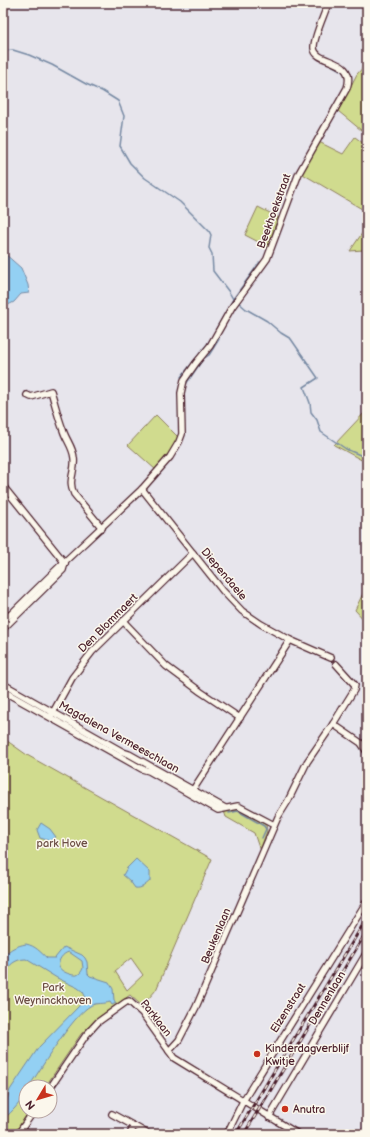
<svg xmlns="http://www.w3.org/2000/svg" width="370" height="1137" font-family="'Balsamiq Sans',sans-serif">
<rect width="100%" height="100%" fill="#e7e5ec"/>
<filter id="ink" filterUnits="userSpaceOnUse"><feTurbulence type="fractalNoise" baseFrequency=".025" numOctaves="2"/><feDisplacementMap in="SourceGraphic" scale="8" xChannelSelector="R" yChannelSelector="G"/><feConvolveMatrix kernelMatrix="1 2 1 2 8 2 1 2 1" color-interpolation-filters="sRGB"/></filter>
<g filter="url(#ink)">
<g fill="#d0db8e" stroke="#8d7d5c" fill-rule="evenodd">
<polygon points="367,63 367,135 338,111 357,74"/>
<polygon points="355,137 363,143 367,138 367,212 301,173 319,142 343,154"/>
<polygon points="258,207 278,217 268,247 245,235"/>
<polygon points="367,226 367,245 363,250 350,251"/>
<polygon points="367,410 367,463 334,445"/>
<polygon points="156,415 178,437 171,451 156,470 128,445"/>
<polygon points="367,585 367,623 355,610"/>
<path d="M3,738L27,755L212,859L156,990L142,1006L130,995L99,1017L81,1034L45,1087H26V1111H29L14,1134H3ZM131,958L143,975L127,990L115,971Z"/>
<polygon points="237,809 266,825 267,831 261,848 259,848 254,833 226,817 224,811"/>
</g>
<g fill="#93d0f3" stroke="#7689a3" fill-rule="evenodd">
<polygon points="4,253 21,268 28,285 29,293 21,294 14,302 4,307 3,307 3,254"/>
<polygon points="41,823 50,829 56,837 50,841 40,838 37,830"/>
<path d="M136,859L150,872V881C145,885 142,889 135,888L130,881L123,875L127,868Z"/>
<path d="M26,944C36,946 40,952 47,958H55L64,947L82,955L85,958L87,962L88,974L90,976L109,982L113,989L114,1000L116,1003L112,1005L110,1002C103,1004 101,1003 95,1004C77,1007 41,1069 30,1085L28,1087H26C25,1100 12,1111 3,1120V1107L7,1100L10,1090L39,1047L79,1006L85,996L83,992L78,988L57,978L26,959C14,959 9,966 3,974C3,955 6,948 26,944ZM69,952L82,961L83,968C82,971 80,974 77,975C73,976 61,972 59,967C57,961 63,953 69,952Z"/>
</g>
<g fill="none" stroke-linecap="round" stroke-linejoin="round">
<g stroke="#7689a3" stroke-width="1.5">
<polyline points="3,51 13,50 29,55 52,65 86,84 102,91 118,101 124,116 120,146 130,163 145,178 180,202 209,231 211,235 209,248 212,254 213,271 229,292 233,299"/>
<polyline points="328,63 342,71 345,74"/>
<polyline points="238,302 246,309 267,321 281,333 291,339 318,378 304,387 310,403 311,412 317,420 321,432 346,449 367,458"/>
<polyline points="216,329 233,299 260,262"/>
<polyline points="181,377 212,338"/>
<polyline points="186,384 203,359 209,355 219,339"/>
<polyline points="229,813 238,811 264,826 266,829 262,838"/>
</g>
<g stroke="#4a1f2b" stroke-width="8">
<g id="street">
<path d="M27,395L31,397L51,391C55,404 58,417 63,430C66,440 73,447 74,458C76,472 67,480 74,494L102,528"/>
<polyline points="3,486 65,563"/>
<polyline points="142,489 223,591 242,611 261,624 290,640 331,658"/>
<path d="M3,620L11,614L60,566L142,489L170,457L179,442L182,434L181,393L184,380L196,363L210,346L232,307L267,259L299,173L347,88C357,57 315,65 314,48C313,38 325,14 328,3"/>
<polyline points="123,621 166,666 201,692 240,718"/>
<polyline points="3,629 63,570 65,563"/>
<polyline points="3,684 123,752 129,754 225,808"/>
<polyline points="3,691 142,769 149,771 218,810 238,806 274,825"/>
<polyline points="51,716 72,678 92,652 193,553"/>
<polyline points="333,724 361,743 367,752"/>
<polyline points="191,793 290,640"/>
<polyline points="169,1051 179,1040 196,1007 278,817 288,801 307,762 333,724 354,690 355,685 336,664"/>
<polyline points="50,1088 86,1035 98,1022 126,1002 129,1001 142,1013 174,1058 298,1134"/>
<polyline points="112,1114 134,1126 130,1134"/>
<polyline points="269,1117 367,952"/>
<polyline points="134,1126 148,1134"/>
<polyline points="18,1134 34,1111"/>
<polyline points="227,1134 243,1101 367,901"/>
</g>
</g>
<use href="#street" stroke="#fbf7ec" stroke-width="5.5"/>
<g stroke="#4a1f2b" stroke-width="3">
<g id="rail">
<polyline points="236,1134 367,918"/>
<polyline points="244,1134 367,931"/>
</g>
</g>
<use href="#rail" stroke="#fbf7ec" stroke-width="1.5" stroke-dasharray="4.5" stroke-linecap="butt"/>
</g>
</g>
<g fill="#c8321e" stroke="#fbf7ec" stroke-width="1.5">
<circle cx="257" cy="1054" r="4"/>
<circle cx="285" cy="1109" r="4"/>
</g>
<g text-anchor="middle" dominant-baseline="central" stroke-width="3" stroke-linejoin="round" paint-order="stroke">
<g font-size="11" fill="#4a1f2b" stroke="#fbf7ec">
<text transform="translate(274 211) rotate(-70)">Beekhoekstraat</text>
<text transform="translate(224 574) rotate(50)">Diependaele</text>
<text transform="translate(108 623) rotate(-45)">Den Blommaert</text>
<text transform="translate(119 737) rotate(29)">Magdalena Vermeeschlaan</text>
<text transform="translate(216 936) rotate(-67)">Beukenlaan</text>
<text transform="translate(327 998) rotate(-59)">Dennenlaan</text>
<text transform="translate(288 1008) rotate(-58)">Elzenstraat</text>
<text transform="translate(156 1018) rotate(52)">Parklaan</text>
</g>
<g font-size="11" fill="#6c4e44" stroke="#fbf7ec">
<text x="62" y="843">park Hove</text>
<text x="53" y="987">Park<tspan x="53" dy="13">Weyninckhoven</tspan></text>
</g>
<g font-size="11" fill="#4a1f2b" stroke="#fbf7ec" text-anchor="start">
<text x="265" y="1048">Kinderdagverblijf<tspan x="265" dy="13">Kwitje</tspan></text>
<text x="293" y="1109">Anutra</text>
</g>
</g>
<rect width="370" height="1137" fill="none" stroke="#fbf7ec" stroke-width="16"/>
<rect x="8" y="8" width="354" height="1121" fill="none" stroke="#4a1f2b" stroke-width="1.5" filter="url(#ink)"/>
<g transform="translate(38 1099) rotate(232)"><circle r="19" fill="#fbf7ec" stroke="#b4a19f"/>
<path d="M0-3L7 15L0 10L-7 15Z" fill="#c8321e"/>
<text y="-6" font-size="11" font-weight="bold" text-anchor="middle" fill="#4a1f2b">N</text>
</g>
</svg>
